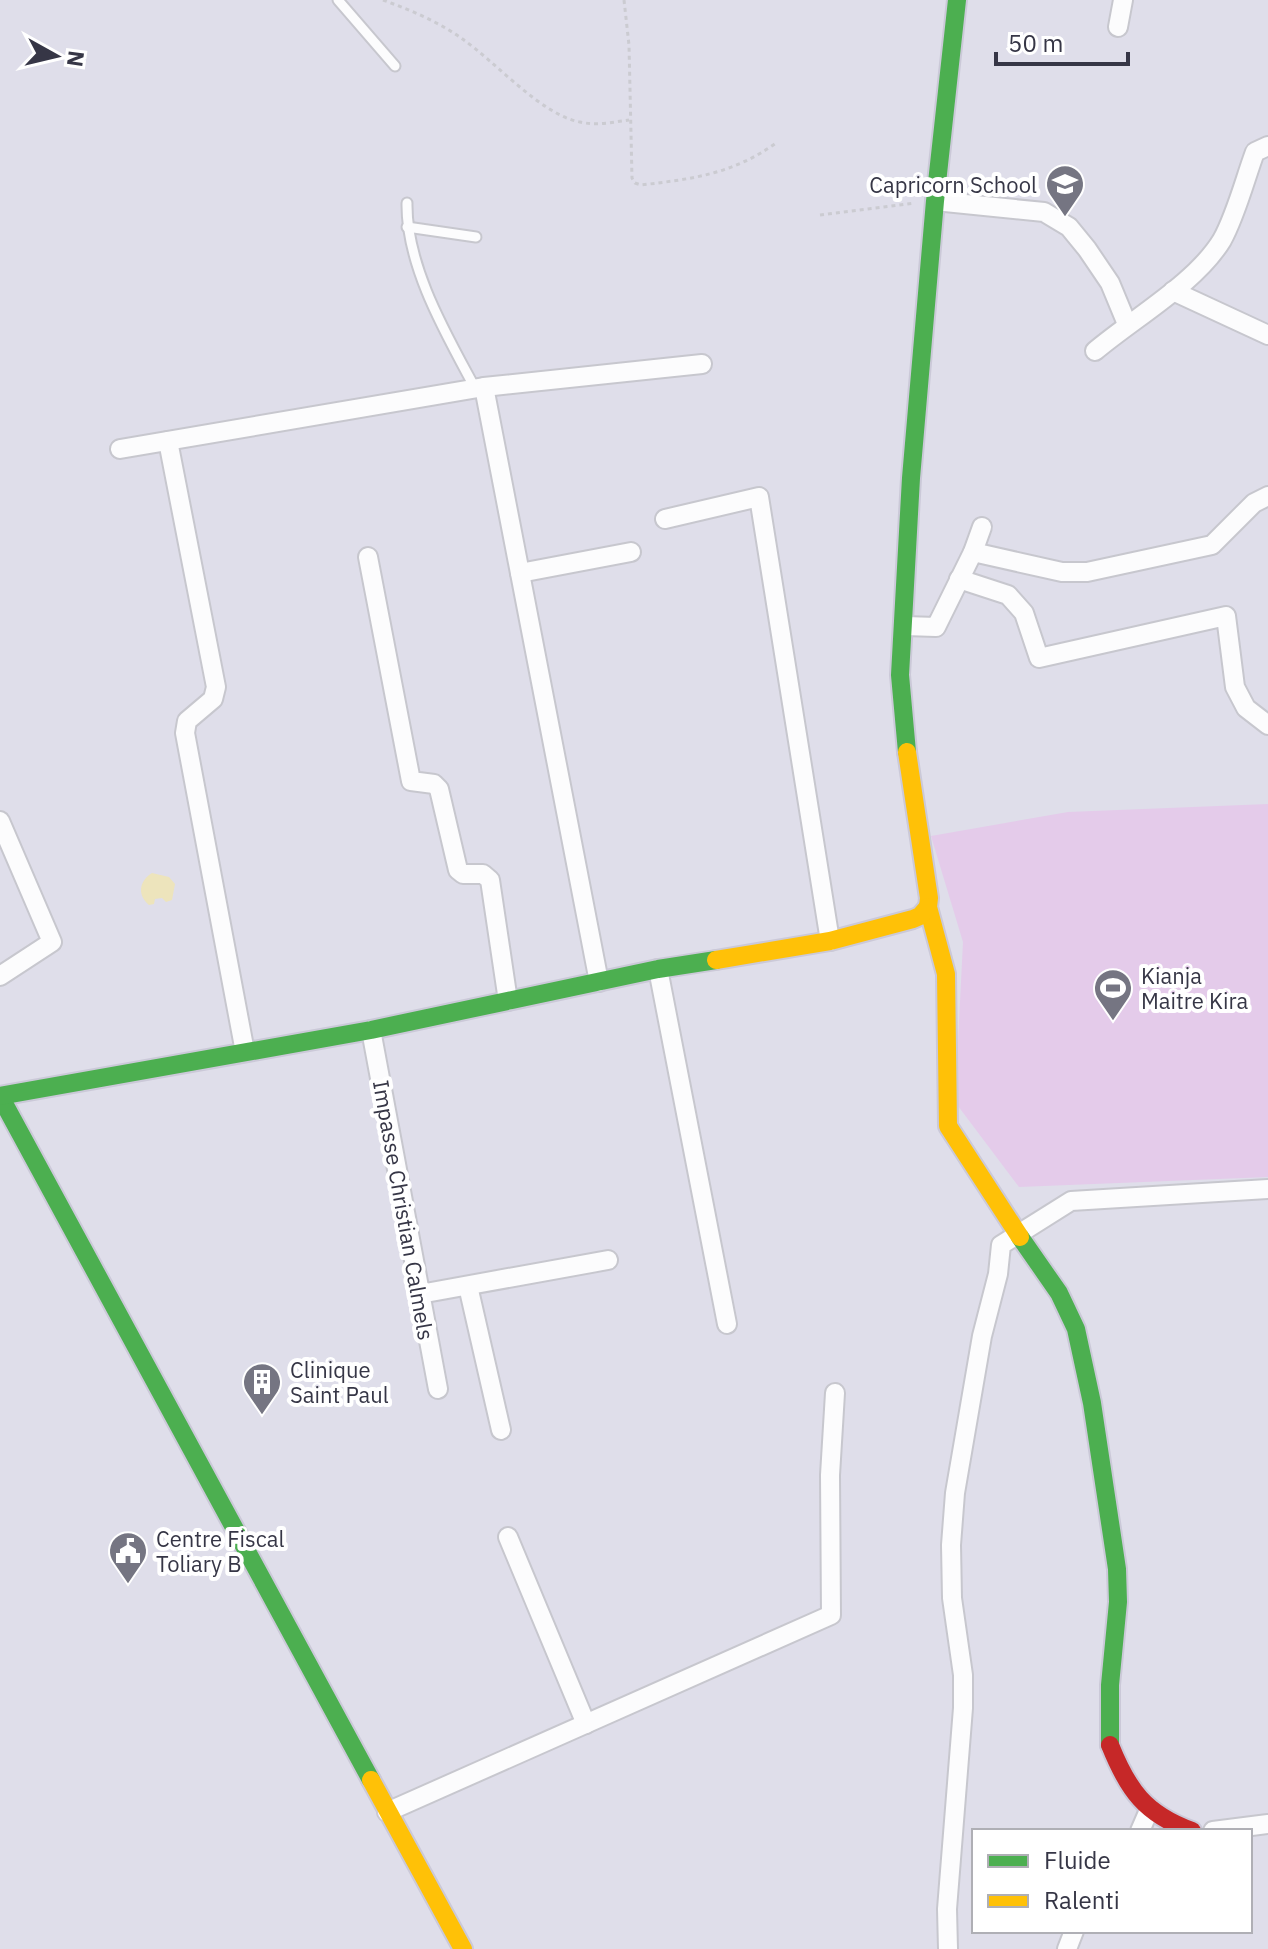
<svg xmlns="http://www.w3.org/2000/svg" width="1268" height="1949" font-family="'IBM Plex Sans',sans-serif">
<rect width="100%" height="100%" fill="#eaeaf0"/>
<path fill="#dfdeea" fill-rule="evenodd" d="M0,0H1268V1949H0ZM974,1831H1250V1931H974Z"/>
<polygon fill="#e4cbea" points="1268,804 1268,1177 1019,1187 955,1102 963,942 931,836 1068,812"/>
<path fill="#ede4bc" d="M152,873L169,877L175,884L172,900L166,902L162,898L155,899L154,904L149,905C137,895 139,881 152,873Z"/>
<g fill="none" stroke-linecap="round" stroke-linejoin="round">
<g stroke="#c7c7ce" stroke-width="13">
<g id="lane">
<polyline points="338,0 395,66"/>
<path d="M407,203C406,266 446,334 475,388"/>
<polyline points="407,227 476,237"/>
</g>
</g>
<g stroke="#c7c7ce" stroke-width="22">
<g id="street">
<polyline points="1118,27 1123,0"/>
<polyline points="935,201 1044,212 1069,227 1087,249 1110,283 1127,324"/>
<polyline points="1173,291 1268,335"/>
<path d="M1095,351C1134,318 1196,283 1222,240C1236,215 1245,179 1255,152L1268,146"/>
<polyline points="484,387 599,982"/>
<polyline points="168,441 216,687 213,699 187,721 185,733 245,1052"/>
<polyline points="120,449 484,387 702,364"/>
<polyline points="665,519 759,497 830,941"/>
<polyline points="973,552 1062,572 1087,572 1212,545 1254,503 1268,496"/>
<polyline points="368,557 411,781 434,784 439,789 458,870 463,874 483,874 490,880 508,1001"/>
<polyline points="520,573 631,552"/>
<polyline points="959,579 1008,595 1024,613 1039,658 1226,616 1235,687 1246,708 1268,725"/>
<polyline points="905,626 936,627 973,552 982,527"/>
<polyline points="0,821 52,942 0,976"/>
<polyline points="658,969 727,1324"/>
<polyline points="371,1030 438,1389"/>
<polyline points="468,1286 501,1430"/>
<polyline points="420,1294 608,1260"/>
<polyline points="508,1537 586,1724"/>
<polyline points="387,1812 831,1615 830,1475 835,1393"/>
<polyline points="1140,1831 1150,1808"/>
<polyline points="1213,1831 1268,1824"/>
<polyline points="948,1949 947,1909 963,1708 963,1675 952,1598 951,1545 955,1493 982,1336 998,1274 1001,1245 1071,1201 1268,1189"/>
<polyline points="1067,1949 1074,1931"/>
</g>
</g>
<g stroke="#cbc9d8" stroke-width="22">
<g id="fast">
<polyline points="907,752 900,675 911,478 935,201 957,0"/>
<polyline points="0,1096 371,1780"/>
<polyline points="0,1096 371,1030 658,969 716,960"/>
<polyline points="1020,1237 1059,1293 1076,1329 1092,1403 1117,1569 1118,1602 1110,1685 1110,1745"/>
</g>
</g>
<g stroke="#cbc9d8" stroke-width="22">
<g id="slow">
<polyline points="907,752 929,898 928,907 946,974 948,1126 1020,1237"/>
<polyline points="716,960 830,941 913,919 920,916 928,907"/>
<polyline points="371,1780 463,1949"/>
</g>
</g>
<g stroke="#cbc9d8" stroke-width="22">
<path id="jam" d="M1110,1745C1128,1790 1145,1814 1192,1831"/>
</g>
<g stroke="#cbcbd1" stroke-width="3" stroke-dasharray="4 4" stroke-linecap="butt">
<path d="M383,0C410,10 437,21 461,38C495,61 541,115 580,122C597,126 613,122 629,120"/>
<path d="M624,0L629,45L632,178L635,183L641,185C692,179 733,174 776,143"/>
<polyline points="820,215 915,203"/>
</g>
<use href="#lane" stroke="#fcfcfd" stroke-width="9"/>
<use href="#street" stroke="#fcfcfd" stroke-width="18"/>
<use href="#fast" stroke="#4caf50" stroke-width="18"/>
<use href="#slow" stroke="#ffc107" stroke-width="18"/>
<use href="#jam" stroke="#c62828" stroke-width="18"/>
</g>
<defs>
<g id="school-pin" transform="scale(2)"><path d="M0 17L-7.5 6A9.5 9.5 0 1 1 7.5 6Z" fill="#757582" stroke="#fff"/><path d="M0-5L7-2L0 1L-7-2ZM-4 1L0 2.5L4 1V4Q0 6-4 4Z" fill="#fff"/></g>
<g id="stadium-pin" transform="scale(2)"><path d="M0 17L-7.5 6A9.5 9.5 0 1 1 7.5 6Z" fill="#757582" stroke="#fff"/><path d="M0-5a6.5 5 0 1 0 0 10a6.5 5 0 1 0 0-10ZM-3.5-1.8h7v3.6h-7Z" fill="#fff"/></g>
<g id="building-pin" transform="scale(2)"><path d="M0 17L-7.5 6A9.5 9.5 0 1 1 7.5 6Z" fill="#757582" stroke="#fff"/><path d="M-4-6H4V6H1V3H-1V6H-4ZM-2.5-4.3h1.7v1.8h-1.7ZM.8-4.3h1.7v1.8H.8ZM-2.5-1h1.7V.8h-1.7ZM.8-1h1.7V.8H.8Z" fill="#fff"/></g>
<g id="civic-pin" transform="scale(2)"><path d="M0 17L-7.5 6A9.5 9.5 0 1 1 7.5 6Z" fill="#757582" stroke="#fff"/><path d="M-.6-6.5H3V-4.5H.6V-3L4-1V1h2V6H-6V1h2V-1L-.6-3ZM-1.2 2.5V6h2.4V2.5Z" fill="#fff"/></g>
</defs>
<g fill-rule="evenodd">
<use href="#school-pin" x="1065" y="184"/>
<use href="#stadium-pin" x="1113" y="988"/>
<use href="#building-pin" x="262" y="1382"/>
<use href="#civic-pin" x="128" y="1551"/>
</g>
<g text-anchor="middle" dominant-baseline="central" stroke-width="8" stroke-linejoin="round" paint-order="stroke">
<g font-size="22" fill="#363646" stroke="#fff" text-anchor="start">
<text x="1037" y="184" text-anchor="end">Capricorn School</text>
<text x="1141" y="975">Kianja<tspan x="1141" dy="25">Maitre Kira</tspan></text>
<text x="290" y="1369">Clinique<tspan x="290" dy="25">Saint Paul</tspan></text>
<text x="156" y="1538">Centre Fiscal<tspan x="156" dy="25">Toliary B</tspan></text>
</g>
<g font-size="22" fill="#363646" stroke="#fff">
<text transform="translate(404 1210) rotate(80)">Impasse Christian Calmels</text>
</g>
</g>
<rect x="972" y="1829" width="280" height="104" fill="#ffffff" stroke="#afafb5" stroke-width="2"/>
<rect x="988" y="1855" width="40" height="12" fill="#4caf50" stroke="#afafb5" stroke-width="2"/>
<text x="1044" y="1869" font-size="24" fill="#363646">Fluide</text>
<rect x="988" y="1895" width="40" height="12" fill="#ffc107" stroke="#afafb5" stroke-width="2"/>
<text x="1044" y="1909" font-size="24" fill="#363646">Ralenti</text>
<g transform="translate(56 56) rotate(98)" stroke="#ffffff" stroke-width="6" paint-order="stroke">
<path d="M0-6L14 30L0 20L-14 30Z" fill="#363646"/>
<text y="-12" font-size="22" font-weight="bold" text-anchor="middle" fill="#363646">N</text>
</g>
<path d="M996 52v12h132v-12" fill="none" stroke="#363646" stroke-width="4"/>
<text x="1008" y="52" font-size="24" fill="#363646" stroke="#ffffff" stroke-width="6" paint-order="stroke">50 m</text>
</svg>
